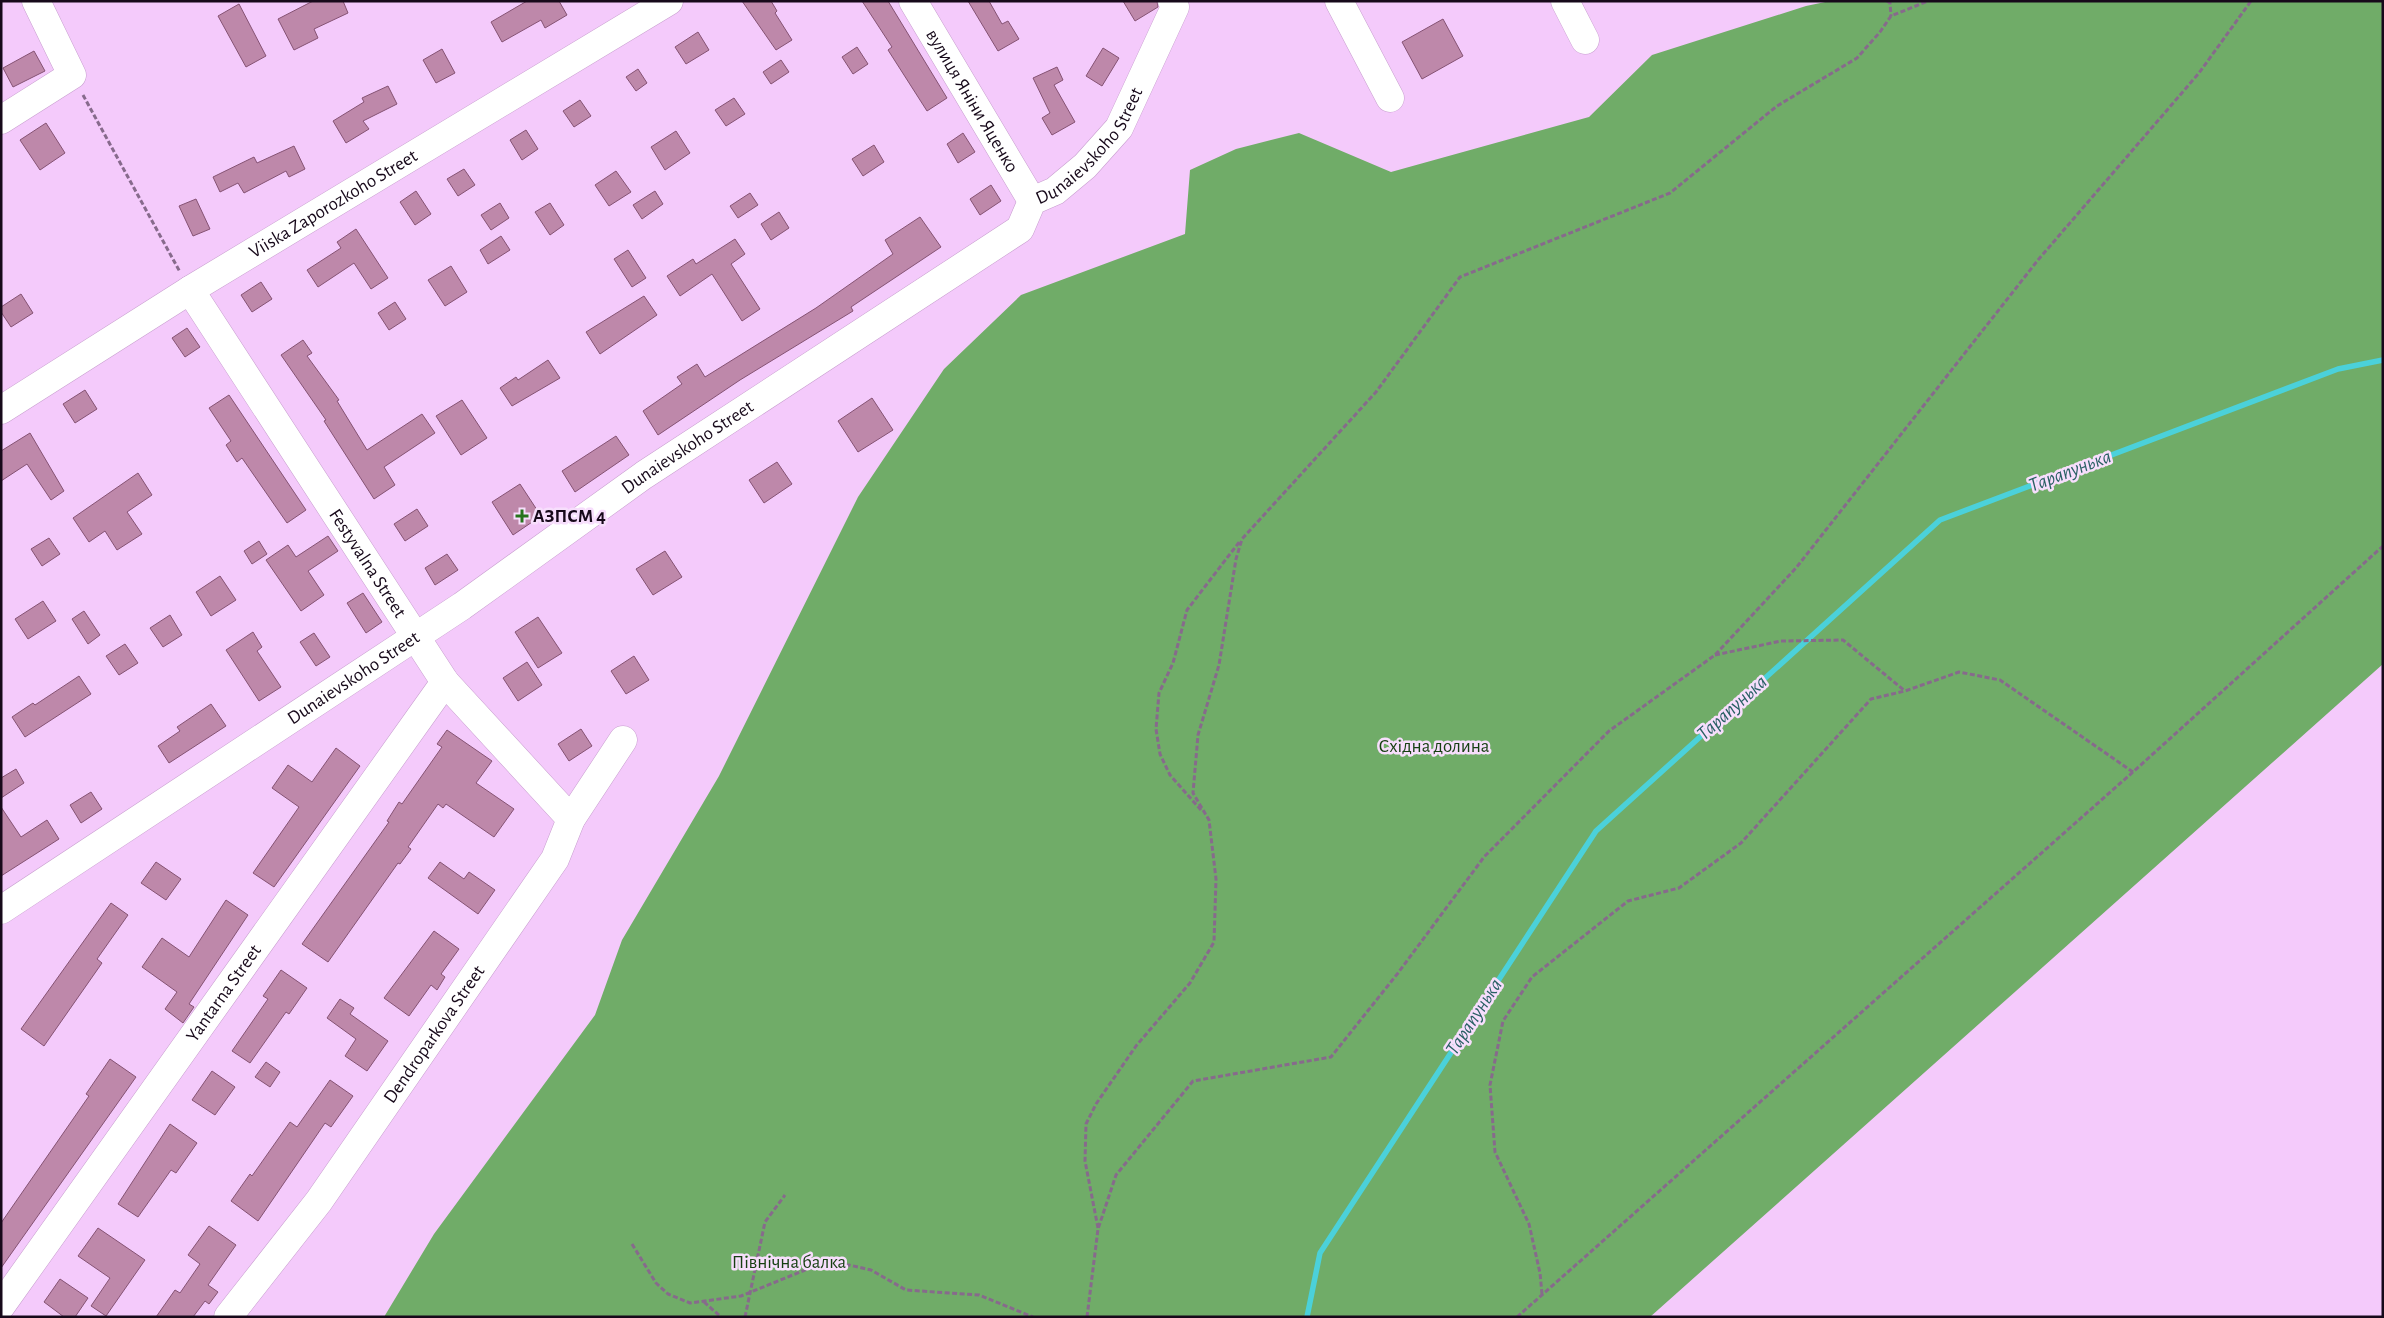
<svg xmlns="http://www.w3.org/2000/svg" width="2384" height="1318" font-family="'Alegreya Sans',sans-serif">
<rect width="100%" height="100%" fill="#f4cafb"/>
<polygon fill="#70ac68" points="1830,1 2383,1 2383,664 1650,1317 384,1317 434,1234 595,1015 622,940 719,776 858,497 944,369 1021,295 1185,234 1190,170 1236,149 1299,133 1391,172 1589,117 1652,55 1806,6"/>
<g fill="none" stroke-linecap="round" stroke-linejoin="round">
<polyline stroke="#4bd1da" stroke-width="5.5" points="1307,1317 1320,1253 1596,831 1940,520 2338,369 2383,360"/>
</g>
<g fill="#be88aa" stroke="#855273">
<polygon points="313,1 343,1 348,13 314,29 318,38 294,50 278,19"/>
<polygon points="527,1 559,1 567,15 545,28 541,20 502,42 491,22"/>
<polygon points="742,1 771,1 777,11 775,13 792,40 776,50"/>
<polygon points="862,1 888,1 947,98 927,111 888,50 892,47"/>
<polygon points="968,1 989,1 1002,24 1008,21 1019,39 998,51"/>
<polygon points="1123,1 1157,1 1158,7 1135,21"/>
<polygon points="239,4 266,56 246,67 218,16"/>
<polygon points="1443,19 1463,56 1422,79 1402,42"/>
<polygon points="698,32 709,50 686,64 675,47"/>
<polygon points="857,47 868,64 853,74 842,57"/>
<polygon points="1103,48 1119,58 1102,86 1086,76"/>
<polygon points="442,49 455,73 436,83 423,60"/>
<polygon points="34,51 45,71 13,87 3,68"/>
<polygon points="781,60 789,72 771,84 763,72"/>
<polygon points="1057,67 1063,80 1054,85 1075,122 1052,135 1042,118 1050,113 1033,78"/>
<polygon points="638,69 647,83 636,91 626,77"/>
<polygon points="388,86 397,104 363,121 369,129 346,143 333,121 364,102 362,98"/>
<polygon points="734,98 745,114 726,126 715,110"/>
<polygon points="580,100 591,116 574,127 563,111"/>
<polygon points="46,123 65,153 40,170 20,140"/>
<polygon points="526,130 538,149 522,160 510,140"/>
<polygon points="676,131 690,153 665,170 651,147"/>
<polygon points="963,133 975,152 958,163 947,144"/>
<polygon points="874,145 884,162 863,176 852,159"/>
<polygon points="294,146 305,169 289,177 286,171 244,193 238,183 220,192 213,177 254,157 257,163"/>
<polygon points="464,169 475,185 458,196 447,179"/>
<polygon points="616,171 631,192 609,206 595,185"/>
<polygon points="991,185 1001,201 980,215 970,199"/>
<polygon points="416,191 431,214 415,225 400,202"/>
<polygon points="655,191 663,204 642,219 633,205"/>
<polygon points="750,193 758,205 738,218 730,206"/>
<polygon points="196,199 210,229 193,236 179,206"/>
<polygon points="500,203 509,218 491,230 481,215"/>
<polygon points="550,203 564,225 550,235 535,212"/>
<polygon points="779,212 789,228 771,240 761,224"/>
<polygon points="920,217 941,247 851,307 853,311 740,380 658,435 643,411 682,384 677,377 697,364 705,377 816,308 893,254 885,240"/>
<polygon points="356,229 388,278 371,289 354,263 318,287 307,270 341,248 337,242"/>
<polygon points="501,236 510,250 488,264 480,250"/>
<polygon points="735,239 745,254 731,264 760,309 742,321 712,274 680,296 667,276 693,259 696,264"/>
<polygon points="628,250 646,278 632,287 614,259"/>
<polygon points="451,266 467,292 445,306 428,280"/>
<polygon points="261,282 272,299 252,312 241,295"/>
<polygon points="21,294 33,313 11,327 1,312 1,307"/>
<polygon points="644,296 657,315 600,354 586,332"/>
<polygon points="395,302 406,319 389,330 378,313"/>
<polygon points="187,328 200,347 185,357 172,338"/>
<polygon points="303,340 312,353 307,356 339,400 337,401 367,450 422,414 435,433 384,467 395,485 374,499 324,421 326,420 281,355"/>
<polygon points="548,360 560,378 512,406 500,388 516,377 518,380"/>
<polygon points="85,390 97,409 75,423 63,404"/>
<polygon points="229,395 306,510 287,523 242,458 237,462 226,445 231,441 209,408"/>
<polygon points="872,398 893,430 858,452 838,421"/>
<polygon points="462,400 487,438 461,455 436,416"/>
<polygon points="30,433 64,491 51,500 27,464 1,481 1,451"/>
<polygon points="616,436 629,455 575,492 562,471"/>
<polygon points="777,462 792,484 764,503 749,480"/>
<polygon points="138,473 152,495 127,512 142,534 117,550 105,531 89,542 73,518"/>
<polygon points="520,484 541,516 513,535 492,502"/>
<polygon points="417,509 428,526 405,541 394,524"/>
<polygon points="328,536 338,551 308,571 324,595 301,611 266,560 288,545 296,557"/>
<polygon points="49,538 60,554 42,566 31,549"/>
<polygon points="259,541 267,554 252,564 244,551"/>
<polygon points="665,551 682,577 653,595 636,569"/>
<polygon points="447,554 458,570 435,585 425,568"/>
<polygon points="220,576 236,600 211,616 196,592"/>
<polygon points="363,593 382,622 366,633 347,603"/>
<polygon points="43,601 56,621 28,639 15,619"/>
<polygon points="84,611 100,635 88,644 72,619"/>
<polygon points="170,615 182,635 163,647 150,628"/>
<polygon points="538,617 562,653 538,668 515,632"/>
<polygon points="253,632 262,647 257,651 281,687 259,701 226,650"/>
<polygon points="314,633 330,657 316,666 300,642"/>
<polygon points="125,644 138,663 119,675 106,656"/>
<polygon points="634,656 649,680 626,694 611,671"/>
<polygon points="527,662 542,685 518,701 503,678"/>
<polygon points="79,676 91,694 25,737 12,717 33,703 35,705"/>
<polygon points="211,704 226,726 169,763 158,746 180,731 177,727"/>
<polygon points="581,729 592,746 569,761 558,744"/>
<polygon points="447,730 492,761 476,783 514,809 494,837 446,804 443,808 438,804 408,847 411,849 400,864 398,863 328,962 302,944 389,822 387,821 399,802 402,804 442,747 437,744"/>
<polygon points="336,748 360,766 274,887 253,873 299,807 272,788 288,765 312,782"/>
<polygon points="16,769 24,783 1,798 1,778"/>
<polygon points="91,792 102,809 81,823 70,805"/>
<polygon points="1,807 21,837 47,820 59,839 1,876"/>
<polygon points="156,862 181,879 166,900 141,883"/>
<polygon points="440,862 464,879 469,872 495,890 478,914 428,878"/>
<polygon points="226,900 248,915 189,1004 194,1007 183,1023 165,1009 177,992 142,967 162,938 189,957"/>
<polygon points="111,903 128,915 97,959 102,963 44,1046 21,1029"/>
<polygon points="434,931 459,949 441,974 445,977 437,990 431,985 409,1016 384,998"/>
<polygon points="281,970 307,988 289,1014 286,1012 250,1063 232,1051 268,999 263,996"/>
<polygon points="340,999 354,1008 350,1014 388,1041 367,1071 345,1056 356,1039 327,1018"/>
<polygon points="110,1059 136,1077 1,1268 1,1223 89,1096 86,1094"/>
<polygon points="266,1062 280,1072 270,1087 255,1077"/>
<polygon points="212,1071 235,1087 215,1115 192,1100"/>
<polygon points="330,1080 353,1096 331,1127 325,1123 258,1221 231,1201 250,1174 252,1176 290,1122 297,1127"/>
<polygon points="170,1124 197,1143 176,1173 171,1170 138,1217 118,1204"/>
<polygon points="209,1226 236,1245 208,1285 218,1292 209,1304 205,1301 193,1317 156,1317 175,1290 180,1293 200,1264 188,1255"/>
<polygon points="98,1228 145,1260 106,1316 91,1306 110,1278 78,1256"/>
<polygon points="60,1279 88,1298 75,1317 64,1317 44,1302"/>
</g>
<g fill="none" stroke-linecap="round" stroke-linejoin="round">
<g stroke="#c89fcf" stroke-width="29">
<g id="minor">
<path id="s1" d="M913,1L1032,201"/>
<polyline points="1339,1 1390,98"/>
<polyline points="1565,1 1585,40"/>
<polyline points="1,120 72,75 36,1"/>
<path id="s2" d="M190,290L445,682L571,819"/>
<path id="s3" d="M1,410L190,290L669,1"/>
<path id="s4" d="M1,910L462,606L644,475L1020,229L1032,201L1055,191L1085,166L1119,128L1175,7L1172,1"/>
<path id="s5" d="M1,1306L445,682"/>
<path id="s6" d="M228,1317L319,1201L555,859L571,819L623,740"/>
</g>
</g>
<g stroke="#876a8c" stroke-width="3" stroke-dasharray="5 2.5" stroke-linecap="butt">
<polyline points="1887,1 1890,3 1891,16"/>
<polyline points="83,95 180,272"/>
<polyline points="1715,655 1781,641 1843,640 1905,691"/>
<polyline points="1201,810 1170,775 1160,754 1156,729 1159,693 1173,663 1187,610 1240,541"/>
<polyline points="1098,1228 1085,1161 1086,1124 1096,1104 1136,1046 1190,983 1214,942 1216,879 1209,820 1193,793 1198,735 1219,665 1236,559 1242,539 1376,392 1460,277 1670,193 1777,106 1857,58 1880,32 1891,16 1928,1"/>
<polyline points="632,1244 656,1283 668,1294 690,1303 741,1296 810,1268 849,1265 871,1270 906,1290 979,1295 1033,1317"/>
<polyline points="1542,1294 1540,1273 1529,1224 1495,1152 1490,1085 1503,1021 1532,977 1628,901 1679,888 1741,843 1871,699 1905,691 1959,672 2000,680 2133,772"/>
<polyline points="704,1302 721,1317"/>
<polyline points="745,1317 765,1222 785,1195"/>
<polyline points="1087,1317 1098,1229 1116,1175 1193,1081 1331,1057 1398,973 1484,857 1609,731 1715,655 1796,568 2038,260 2199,73 2251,1"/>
<polyline points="1517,1317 2133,772 2383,546"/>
</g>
<use href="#minor" stroke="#fff" stroke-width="28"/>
</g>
<path fill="#26741c" stroke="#f7defc" stroke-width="2" d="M519.5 508.5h5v5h5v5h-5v5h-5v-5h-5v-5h5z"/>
<g text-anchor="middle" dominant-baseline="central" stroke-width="5" stroke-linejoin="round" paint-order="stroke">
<g font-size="19" fill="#17091a" stroke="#f7defc">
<text stroke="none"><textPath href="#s1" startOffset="116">вулиця Яніни Яценко</textPath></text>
<text stroke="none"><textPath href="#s4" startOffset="1338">Dunaievskoho Street</textPath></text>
<text stroke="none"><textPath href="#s3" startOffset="391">Viiska Zaporozkoho Street</textPath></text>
<text stroke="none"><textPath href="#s4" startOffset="828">Dunaievskoho Street</textPath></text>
<text stroke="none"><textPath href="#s2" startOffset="326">Festyvalna Street</textPath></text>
<text stroke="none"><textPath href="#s4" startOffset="422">Dunaievskoho Street</textPath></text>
<text stroke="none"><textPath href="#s5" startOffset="384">Yantarna Street</textPath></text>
<text stroke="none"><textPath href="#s6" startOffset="350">Dendroparkova Street</textPath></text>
</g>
<g font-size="19" font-weight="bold" fill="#17091a" stroke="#f7defc" text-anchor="start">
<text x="533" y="516">АЗПСМ 4</text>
</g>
<g font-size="19" fill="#163f11" stroke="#f7defc">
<text x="1434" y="746">Східна долина</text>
<text x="789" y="1262">Північна балка</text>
</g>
<g font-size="20" font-style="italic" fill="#296064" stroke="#f7defc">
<text transform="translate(2070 471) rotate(-21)">Тарапунька</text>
<text transform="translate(1732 708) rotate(-42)">Тарапунька</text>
<text transform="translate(1474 1017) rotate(-57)">Тарапунька</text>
</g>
</g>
<rect width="2384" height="1318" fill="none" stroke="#17091a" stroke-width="5"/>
</svg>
